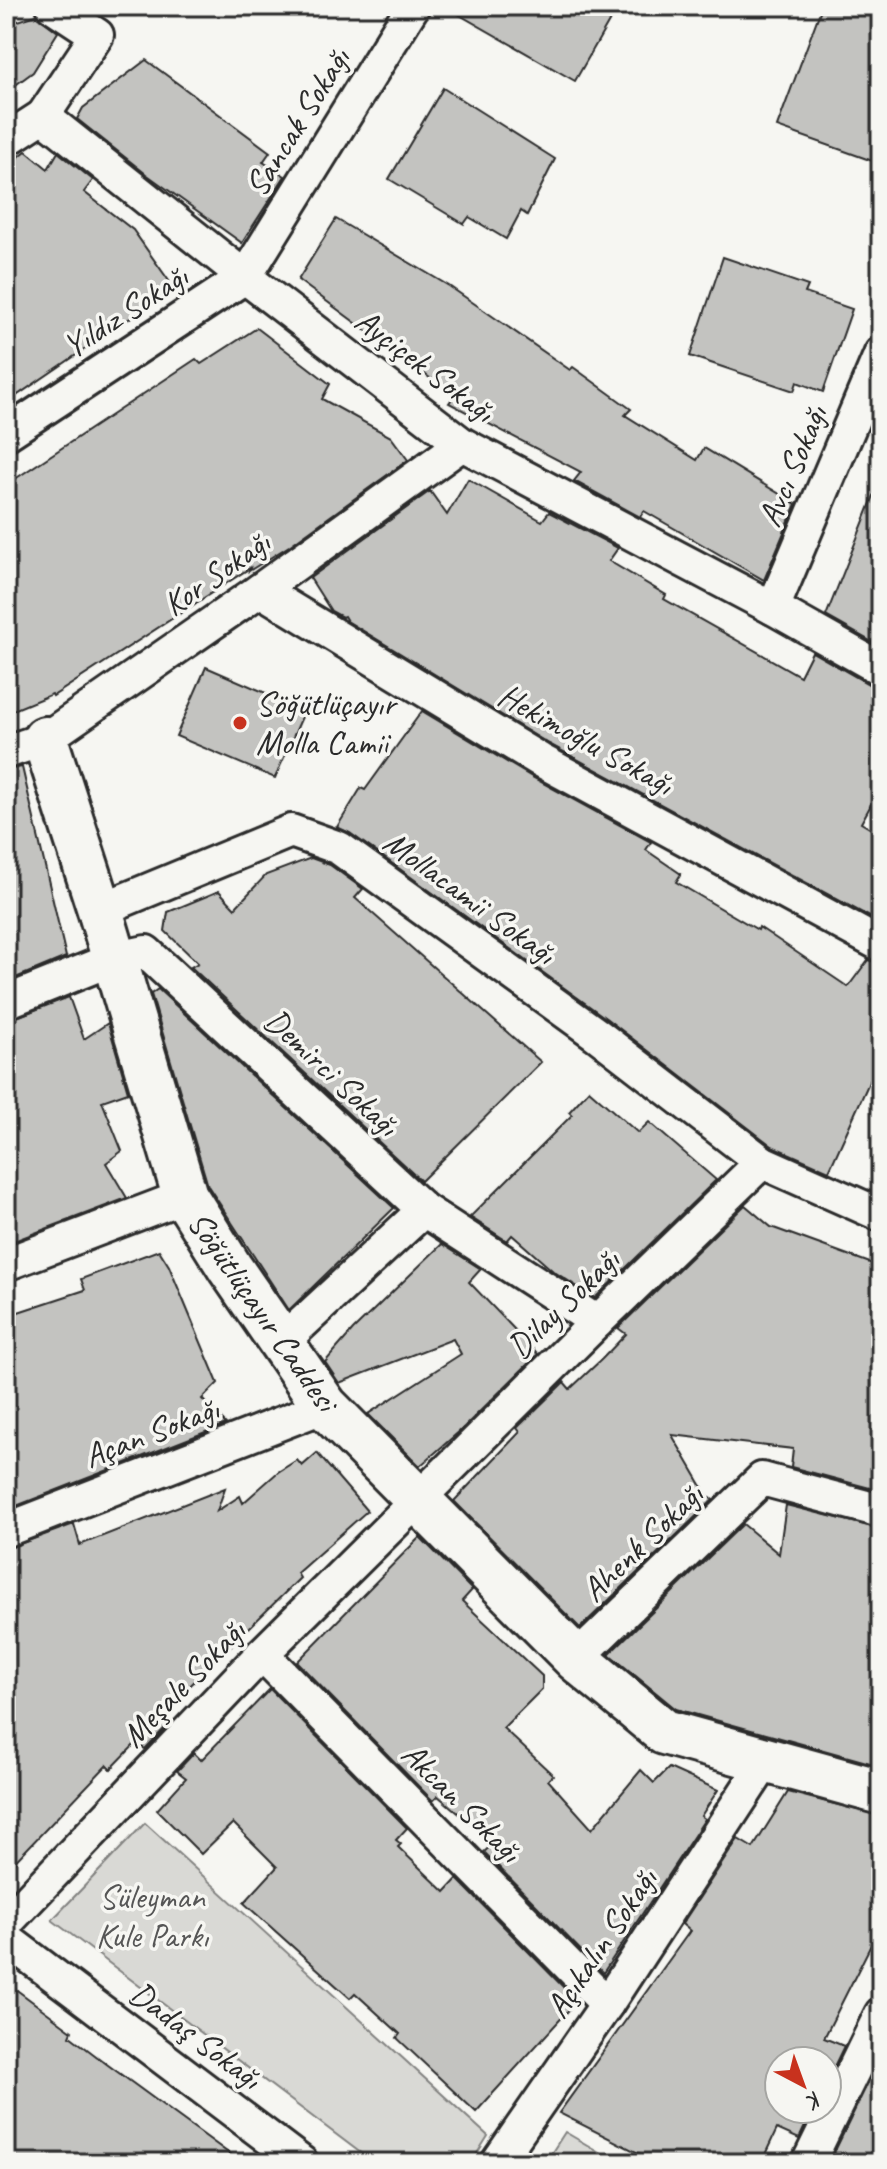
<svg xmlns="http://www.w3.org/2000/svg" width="887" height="2169" font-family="Caveat,sans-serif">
<rect width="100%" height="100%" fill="#f6f6f2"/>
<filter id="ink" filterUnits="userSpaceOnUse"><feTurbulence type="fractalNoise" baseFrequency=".0125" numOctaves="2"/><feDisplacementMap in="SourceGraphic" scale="16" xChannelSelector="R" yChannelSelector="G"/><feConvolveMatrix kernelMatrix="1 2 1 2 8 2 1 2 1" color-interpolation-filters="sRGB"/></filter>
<g filter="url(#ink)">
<g fill="#d9d9d5" stroke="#828280" stroke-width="2">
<polygon points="145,1823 488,2136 471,2163 374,2163 52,1920"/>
<polygon points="565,2132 618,2163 545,2163"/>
</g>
<g fill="#c3c3c0" stroke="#2b2b2b" stroke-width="2">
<polygon points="444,6 618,6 575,81"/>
<polygon points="822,6 856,6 881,15 881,164 777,127"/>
<polygon points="36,15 58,32 33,72 6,92 6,25"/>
<polygon points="146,60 270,152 263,162 285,176 242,243 146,174 77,119 83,108"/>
<polygon points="443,88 555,159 527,215 521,211 506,239 469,217 464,224 389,179"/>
<polygon points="26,151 48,169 58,152 93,180 84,192 133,230 174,288 6,403 6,167"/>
<polygon points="336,219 449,286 570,370 573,367 631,409 625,415 697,460 704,448 796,504 764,580 644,511 640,517 574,481 581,472 449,403 454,396 298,280"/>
<polygon points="723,257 808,286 805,293 852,309 823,392 797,382 794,391 690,356"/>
<polygon points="257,328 330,384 322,399 391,437 408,460 289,546 249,571 250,568 53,696 52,694 6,713 6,485 196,359 201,364"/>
<polygon points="468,479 542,521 549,512 618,548 609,561 666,595 664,599 800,676 812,652 872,686 881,688 881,787 861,823 881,835 881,923 549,744 347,621 344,616 342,617 331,611 310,578 430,491 447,515"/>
<polygon points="879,483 881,484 881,647 826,616"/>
<polygon points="206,667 305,710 275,778 176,736"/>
<polygon points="422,711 530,776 651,842 646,850 681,874 676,882 758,930 759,927 848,987 868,960 881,964 881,1086 870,1080 829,1171 772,1146 607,1019 350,833 337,827 361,788 365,790"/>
<polygon points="22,767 66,957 6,982 6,770"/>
<polygon points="311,858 330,865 363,889 355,898 541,1062 421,1181 191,967 198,963 165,931 168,912 219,891 235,908 266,875"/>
<polygon points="158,989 394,1208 289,1310 208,1186 151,994"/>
<polygon points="69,997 84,1039 108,1023 128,1092 102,1101 122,1151 106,1163 127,1198 6,1244 6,1021"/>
<polygon points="589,1090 638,1133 649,1122 716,1180 595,1298 553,1271 512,1235 507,1241 470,1217 572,1115 569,1112"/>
<polygon points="745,1205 771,1227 881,1267 881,1491 791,1467 793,1449 672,1435 707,1495 713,1500 580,1628 454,1501 520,1432 517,1428 564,1382 570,1389 602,1359 626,1334 618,1328"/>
<polygon points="442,1244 481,1269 469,1282 538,1354 461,1430 420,1466 368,1414 461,1354 453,1339 339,1383 325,1362 353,1330"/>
<polygon points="159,1250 169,1266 218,1383 202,1399 226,1424 6,1510 6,1316 85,1290 81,1279"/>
<polygon points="317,1453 367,1511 297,1573 300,1578 158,1717 167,1726 145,1749 136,1743 111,1769 107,1765 6,1871 6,1549 74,1524 80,1545 225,1488 217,1511 240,1496 243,1503 278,1472 297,1460 302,1466"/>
<polygon points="786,1505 881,1529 881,1766 676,1709 609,1654 743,1524 779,1554"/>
<polygon points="420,1537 472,1590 462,1601 542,1676 542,1689 503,1728 553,1775 548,1780 592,1829 641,1770 654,1783 669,1768 718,1790 701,1816 705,1819 603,1973 484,1852 494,1843 438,1796 433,1801 297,1662"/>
<polygon points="270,1689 407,1828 396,1840 401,1844 398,1847 445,1892 457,1879 577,2001 476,2112 397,2038 400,2034 355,1993 350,1998 244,1903 277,1867 233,1823 201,1854 157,1810 186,1778 177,1771 194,1753 201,1760"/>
<polygon points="788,1792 881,1816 881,1925 824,2038 844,2046 827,2081 827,2061 779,2061 779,2109 813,2109 799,2139 777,2129 761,2163 658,2163 559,2113 690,1931 682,1924 738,1839 753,1848"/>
<polygon points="6,1982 72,2031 70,2036 108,2065 242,2163 6,2163"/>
<polygon points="878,2062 881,2064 881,2163 829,2163"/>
</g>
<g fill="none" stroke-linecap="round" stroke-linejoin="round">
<g stroke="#2b2b2b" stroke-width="38">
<g id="street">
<polyline points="53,6 97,35 43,116 245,277 462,444 773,608 881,669"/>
<polyline points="6,140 43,116"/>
<polyline points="6,434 245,277 413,6"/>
<polyline points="260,590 540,760 881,945"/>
<polyline points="773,608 881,353"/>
<polyline points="6,752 45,739 260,590 462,444"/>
<polyline points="100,910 291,831 339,848 596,1034 762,1162 881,1215"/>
<polyline points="6,1002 113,959 146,952 424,1210 597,1322"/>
<polyline points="6,1264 185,1196"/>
<polyline points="282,1342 424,1210"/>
<polyline points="6,1530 325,1406"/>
<polyline points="262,1654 607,2004"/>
<polyline points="576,1659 762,1479 881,1511"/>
<polyline points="6,1923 262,1654 597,1322 762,1162"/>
<polyline points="6,1939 302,2163"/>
<polyline points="497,2163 607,2004 765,1762"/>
<polyline points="808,2163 881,2014"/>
</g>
</g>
<g stroke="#2b2b2b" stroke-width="50">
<polyline id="secondary" points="45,739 100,910 185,1196 230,1268 325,1406 576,1659 664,1732 881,1792"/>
</g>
<use href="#street" stroke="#f6f6f2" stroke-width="32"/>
<use href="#secondary" stroke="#f6f6f2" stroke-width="44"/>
</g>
</g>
<circle fill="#c8321e" stroke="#f6f6f2" stroke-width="3" cx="240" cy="723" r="8"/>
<g text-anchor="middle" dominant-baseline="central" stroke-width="7" stroke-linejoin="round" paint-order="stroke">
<g font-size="34" fill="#2b2b2b" stroke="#f6f6f2">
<text transform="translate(297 122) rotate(-58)">Sancak Sokağı</text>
<text transform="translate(125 311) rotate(-33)">Yıldız Sokağı</text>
<text transform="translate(425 365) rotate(37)">Ayçiçek Sokağı</text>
<text transform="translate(792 466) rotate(-67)">Avcı Sokağı</text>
<text transform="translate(216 573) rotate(-35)">Kor Sokağı</text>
<text transform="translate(586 739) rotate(29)">Hekimoğlu Sokağı</text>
<text transform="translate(470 897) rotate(36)">Mollacamii Sokağı</text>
<text transform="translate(332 1072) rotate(43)">Demirci Sokağı</text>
<text transform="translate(563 1303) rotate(-44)">Dilay Sokağı</text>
<text transform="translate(263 1311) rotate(55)">Söğütlüçayır Caddesi</text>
<text transform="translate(151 1432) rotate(-21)">Açan Sokağı</text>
<text transform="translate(642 1542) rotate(-44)">Ahenk Sokağı</text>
<text transform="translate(183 1683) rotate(-46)">Meşale Sokağı</text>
<text transform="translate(462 1802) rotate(45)">Akcan Sokağı</text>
<text transform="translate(601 1943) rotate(-56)">Açıkalın Sokağı</text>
<text transform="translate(196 2035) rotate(37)">Dadaş Sokağı</text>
</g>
<g font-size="34" fill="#2b2b2b" stroke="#f6f6f2" text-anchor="start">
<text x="256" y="703">Söğütlüçayır<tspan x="256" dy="39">Molla Camii</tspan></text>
</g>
<g font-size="34" fill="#565656" stroke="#f6f6f2">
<text x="152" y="1896">Süleyman<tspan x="152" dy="39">Kule Parkı</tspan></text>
</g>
</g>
<rect width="887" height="2169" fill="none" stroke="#f6f6f2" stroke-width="32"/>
<rect x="16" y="16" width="855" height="2137" fill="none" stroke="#2b2b2b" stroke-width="3" filter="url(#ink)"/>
<g transform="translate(803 2085) rotate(139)"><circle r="38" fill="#f6f6f2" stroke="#a5a5a2" stroke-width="2"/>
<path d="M0-6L14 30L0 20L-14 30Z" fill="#c8321e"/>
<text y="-12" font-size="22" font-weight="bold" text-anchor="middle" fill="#2b2b2b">K</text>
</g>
</svg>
